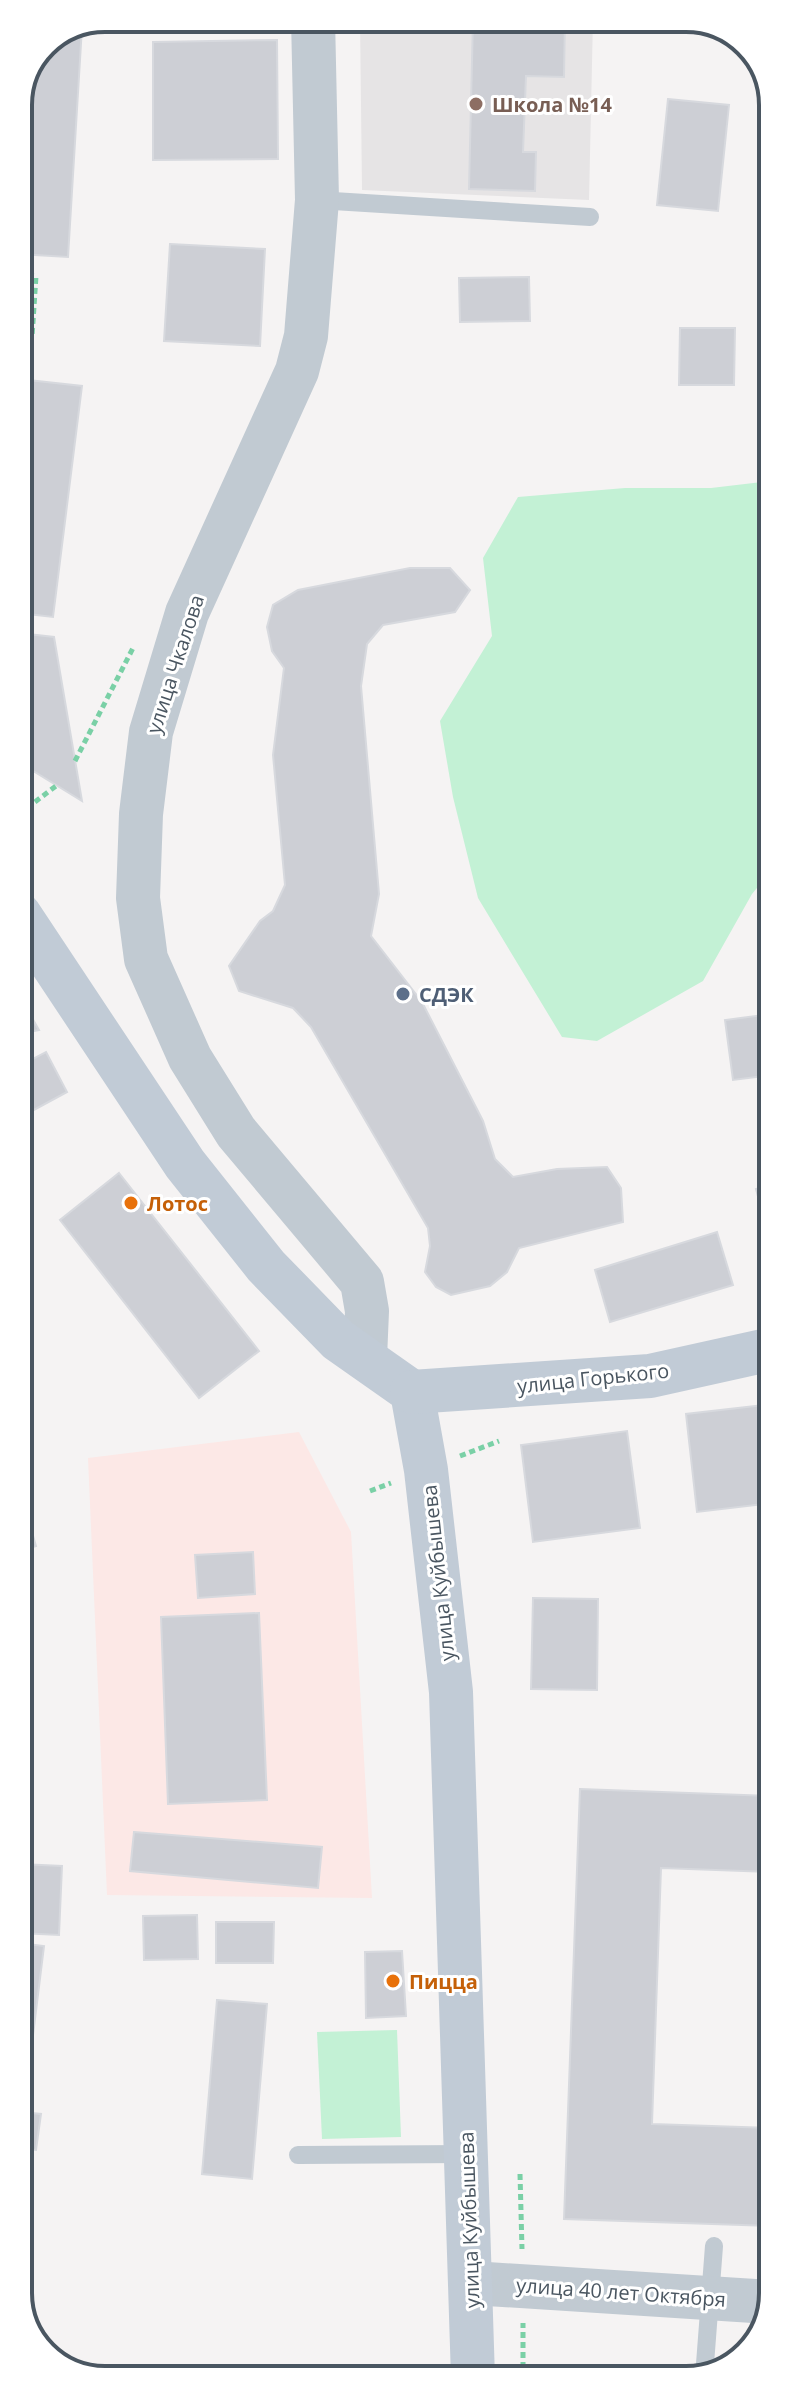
<svg xmlns="http://www.w3.org/2000/svg" width="791" height="2398" font-family="'Open Sans',sans-serif">
<rect width="100%" height="100%" fill="#f5f3f3"/>
<polygon fill="#e6e4e5" points="360,18 593,18 589,200 362,190"/>
<polygon fill="#fce8e6" points="299,1432 351,1532 372,1898 107,1895 88,1458"/>
<g fill="#c3f1d5">
<polygon points="771,481 771,871 752,894 703,981 597,1041 562,1037 478,898 453,797 440,721 492,636 483,558 518,497 625,488 711,488"/>
<polygon points="397,2030 401,2137 322,2139 317,2032"/>
</g>
<g fill="#cdcfd5" stroke="#d7d9de" stroke-width="2">
<polygon points="473,18 565,18 564,77 526,76 523,152 536,152 535,191 469,189"/>
<polygon points="82,27 68,257 18,254 18,99 44,43"/>
<polygon points="277,40 278,159 153,160 153,42"/>
<polygon points="668,99 729,105 718,211 657,205"/>
<polygon points="170,244 265,249 260,346 164,341"/>
<polygon points="529,277 530,321 460,322 459,278"/>
<polygon points="18,284 29,285 26,329 18,328"/>
<polygon points="680,328 735,328 734,385 679,385"/>
<polygon points="19,379 82,386 53,617 19,613"/>
<polygon points="410,568 450,568 470,590 455,612 383,625 367,644 361,686 379,894 371,936 422,1002 483,1121 495,1159 513,1177 557,1169 607,1167 621,1188 623,1222 519,1248 507,1272 490,1286 451,1295 436,1287 425,1272 430,1246 428,1228 311,1027 293,1008 239,991 229,966 260,921 273,911 285,885 273,755 284,668 272,651 267,627 273,605 298,590"/>
<polygon points="19,633 54,637 82,801 22,764 19,758"/>
<polygon points="19,995 39,1030 19,1034"/>
<polygon points="771,1014 771,1075 733,1080 725,1020"/>
<polygon points="46,1052 67,1092 19,1118 19,1066"/>
<polygon points="119,1173 259,1351 199,1398 60,1220"/>
<polygon points="772,1185 772,1249 756,1189"/>
<polygon points="717,1232 733,1285 610,1322 595,1270"/>
<polygon points="772,1404 772,1503 697,1512 686,1414"/>
<polygon points="627,1431 640,1528 533,1542 521,1445"/>
<polygon points="22,1498 36,1546 20,1551 20,1499"/>
<polygon points="253,1552 255,1594 198,1598 195,1555"/>
<polygon points="533,1598 598,1599 597,1690 531,1689"/>
<polygon points="259,1613 267,1800 168,1804 161,1617"/>
<polygon points="580,1789 772,1796 772,1872 661,1868 652,2124 773,2128 773,2226 564,2219"/>
<polygon points="134,1832 322,1847 318,1888 130,1871"/>
<polygon points="20,1864 62,1866 59,1935 20,1933"/>
<polygon points="197,1915 198,1959 144,1960 143,1916"/>
<polygon points="216,1922 274,1922 273,1963 216,1963"/>
<polygon points="20,1943 44,1946 26,2092 21,2091"/>
<polygon points="402,1951 406,2016 366,2018 365,1952"/>
<polygon points="217,2000 267,2004 252,2179 202,2174"/>
<polygon points="21,2112 41,2114 36,2150 21,2148"/>
<polygon points="552,2370 657,2377 551,2378"/>
</g>
<g fill="none" stroke-linecap="round" stroke-linejoin="round">
<g stroke="#7ad0a6" stroke-width="5" stroke-dasharray="6 4" stroke-linecap="butt">
<polyline points="350,31 473,31"/>
<polyline points="18,274 36,276 32,337 18,336"/>
<polyline points="75,761 133,648"/>
<polyline points="19,814 56,786"/>
<polyline points="460,1456 499,1441"/>
<polyline points="370,1491 391,1483"/>
<polyline points="520,2174 522,2249"/>
<polyline points="523,2378 523,2323"/>
</g>
<g stroke="#c1cad2" stroke-width="18">
<polyline points="317,200 590,217"/>
<polyline points="298,2155 467,2154"/>
<polyline points="704,2377 714,2246"/>
</g>
<g stroke="#c1cad2" stroke-width="44">
<polyline points="313,18 317,200 306,336 297,371 187,613 151,732 141,814 138,898 146,959 190,1058 236,1132 362,1282 367,1311 365,1358"/>
<polyline points="472,2283 770,2302"/>
</g>
<g stroke="#c1cbd6" stroke-width="44">
<polyline points="19,914 185,1164 266,1266 338,1340 412,1392 426,1470 451,1692 473,2378"/>
<polyline points="412,1392 650,1376 772,1349"/>
</g>
</g>
<circle fill="#8d6e63" stroke="#fff" stroke-width="3" cx="476" cy="104" r="8"/>
<circle fill="#5c6f8a" stroke="#fff" stroke-width="3" cx="403" cy="994" r="8"/>
<g fill="#e8710a" stroke="#fff" stroke-width="3">
<circle cx="131" cy="1203" r="8"/>
<circle cx="393" cy="1981" r="8"/>
</g>
<g text-anchor="middle" dominant-baseline="central" stroke-width="6" stroke-linejoin="round" paint-order="stroke">
<g font-size="20" font-weight="bold" fill="#785e54" stroke="#fff" text-anchor="start">
<text x="492" y="104">Школа №14</text>
</g>
<g font-size="20" fill="#4a5661" stroke="#fff">
<text transform="translate(175 664) rotate(-72)">улица Чкалова</text>
<text transform="translate(593 1378) rotate(-6)">улица Горького</text>
<text transform="translate(438 1573) rotate(-96)">улица Куйбышева</text>
<text transform="translate(469 2220) rotate(-92)">улица Куйбышева</text>
<text transform="translate(621 2292) rotate(4)">улица 40 лет Октября</text>
</g>
<g font-size="20" font-weight="bold" fill="#4e5e75" stroke="#fff" text-anchor="start">
<text x="419" y="994">СДЭК</text>
</g>
<g font-size="20" font-weight="bold" fill="#c56008" stroke="#fff" text-anchor="start">
<text x="147" y="1203">Лотос</text>
<text x="409" y="1981">Пицца</text>
</g>
</g>
<path d="M0 0H791V2398H0ZM105 32H686A73 73 0 0 1 759 105V2293A73 73 0 0 1 686 2366H105A73 73 0 0 1 32 2293V105A73 73 0 0 1 105 32Z" fill="#fff" fill-rule="evenodd"/>
<path fill="none" stroke="#4a5661" stroke-width="4" d="M105 32H686A73 73 0 0 1 759 105V2293A73 73 0 0 1 686 2366H105A73 73 0 0 1 32 2293V105A73 73 0 0 1 105 32Z"/>
</svg>
